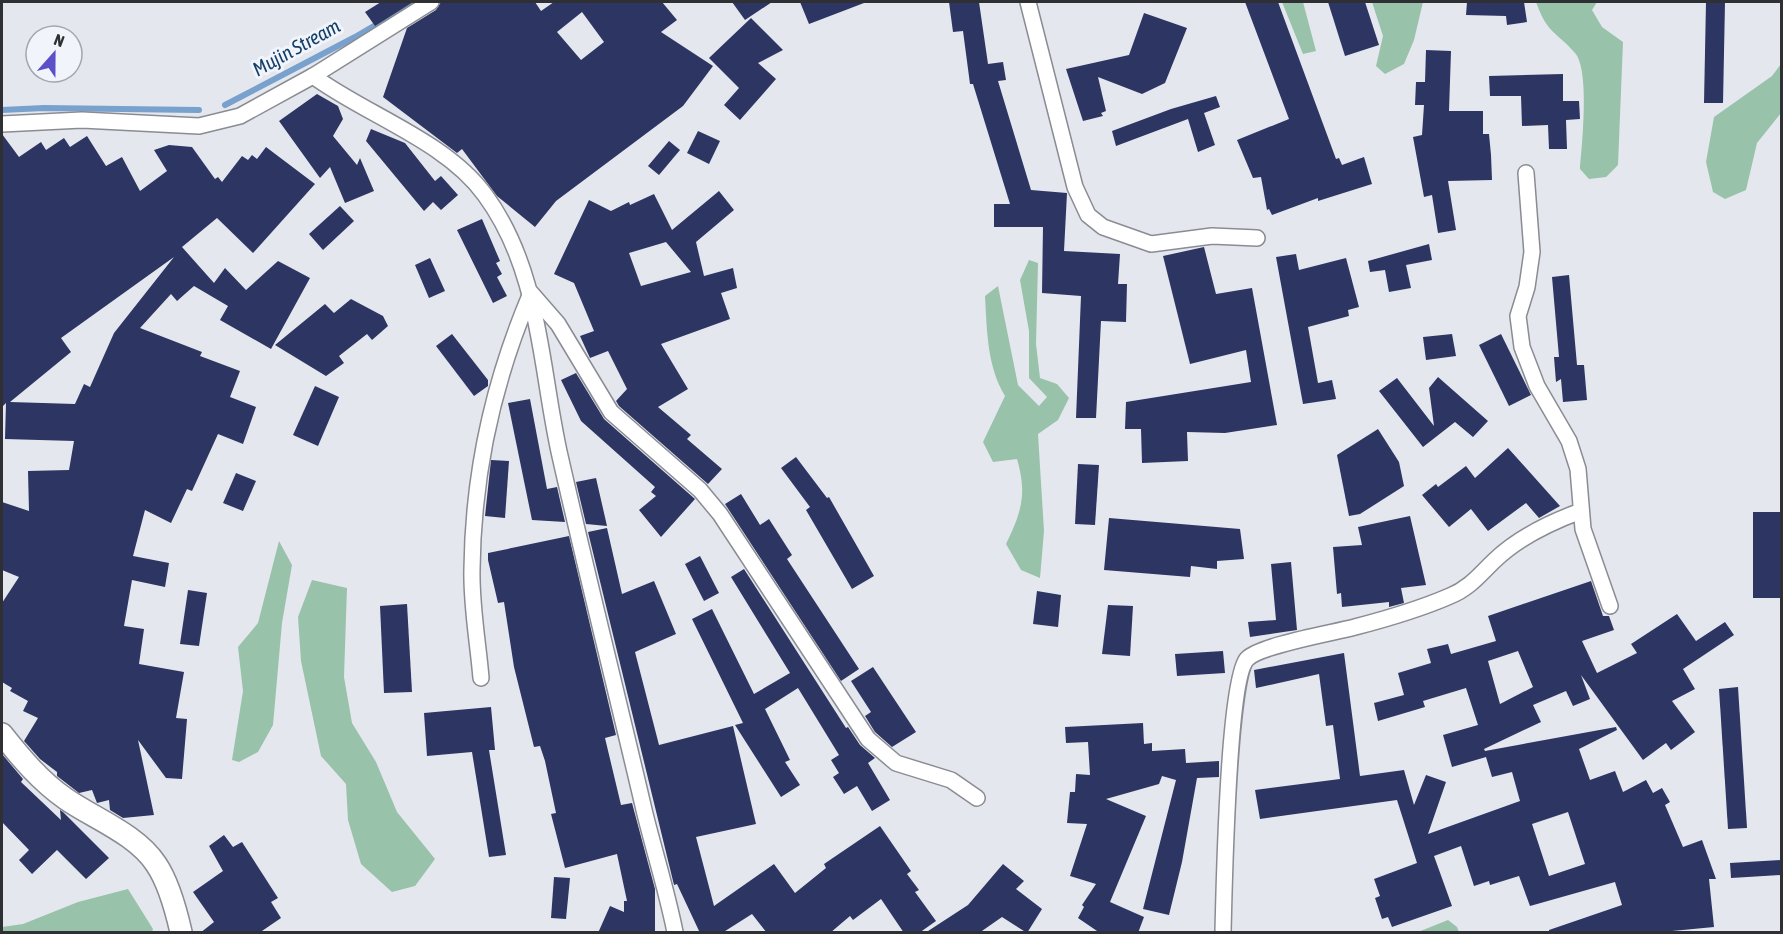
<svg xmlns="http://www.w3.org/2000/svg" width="1783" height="934" font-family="'Asap Condensed',sans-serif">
<rect width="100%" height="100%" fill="#e5e7ee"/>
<g fill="#99c2aa">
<polygon points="1282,2 1303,2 1316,51 1303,54"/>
<polygon points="1372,2 1423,2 1414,40 1404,64 1385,74 1376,66 1383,36"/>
<path d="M1536,2H1597L1592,10L1602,27L1623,42L1618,165L1606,177L1589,179L1580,169C1582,145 1590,70 1575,53C1555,30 1548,35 1536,2Z"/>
<polygon points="1781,64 1781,113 1757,143 1746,190 1725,199 1713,192 1706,162 1714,117 1772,76"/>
<path d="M1029,260L1038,263L1036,344L1040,378L1057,384L1069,398L1058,420L1038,434L1044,531L1040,578L1021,570L1006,544C1022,511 1027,494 1017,459L993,462L983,442L1005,396C987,366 987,331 985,296L998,286L1018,385L1039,406L1047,397L1029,378V331L1020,280Z"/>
<polygon points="279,541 292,565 282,623 273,725 258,752 239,762 232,760 243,691 238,647 258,623"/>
<polygon points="312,580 347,588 344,677 352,723 376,762 397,812 435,859 415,886 392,892 361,864 348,820 346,784 321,756 301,661 298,617"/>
<polygon points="128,889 153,929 152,932 2,932 2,927 23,924 78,902"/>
<polygon points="1448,920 1457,927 1459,932 1418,932"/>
</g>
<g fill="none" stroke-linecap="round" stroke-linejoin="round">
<g stroke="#79a1cd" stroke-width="6">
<polyline points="225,105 355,37 415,2"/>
<polyline points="2,110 44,108 199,110"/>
</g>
</g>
<g fill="#2d3562" fill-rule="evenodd">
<polygon points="381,2 413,2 375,26 365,12"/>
<path d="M441,2H535L541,11L554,2H662L677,20L661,32L713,66L683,106L556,201L535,227L497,196L462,149L457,153L383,97L407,28L436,10ZM582,12L604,42L581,60L557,32Z"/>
<polygon points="732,2 772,2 745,20"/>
<polygon points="800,2 864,2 864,3 809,24"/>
<polygon points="949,2 979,2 988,64 1003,62 1006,80 998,81 1031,190 1067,193 1064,251 1120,254 1118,284 1127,284 1126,322 1101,321 1096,418 1076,418 1081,296 1042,293 1043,227 994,227 994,204 1010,204 973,84 970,84 963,31 953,32"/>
<polygon points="1245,2 1278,2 1336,159 1339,158 1342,165 1364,157 1372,184 1318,201 1318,198 1272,215 1269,209 1267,210 1261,177 1253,178 1237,140 1289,119"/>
<polygon points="1328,2 1365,2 1379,45 1345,56"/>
<polygon points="1467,2 1524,2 1527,22 1507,25 1506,16 1466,15"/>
<polygon points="1706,2 1725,2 1723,103 1704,103"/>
<polygon points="1144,13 1187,28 1165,83 1142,94 1098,77 1106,111 1101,113 1103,116 1083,121 1066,69 1129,55"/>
<polygon points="751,18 783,50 758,63 776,79 740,120 724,105 739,88 709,58"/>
<polygon points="1426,50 1451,51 1449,111 1483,111 1483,134 1489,134 1491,155 1492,180 1448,181 1456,230 1438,233 1432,195 1424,197 1413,137 1422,135 1424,105 1415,105 1416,82 1425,82"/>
<polygon points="1563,74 1563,101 1579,101 1580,119 1566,120 1567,149 1549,149 1548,125 1522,126 1521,96 1490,96 1489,76"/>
<polygon points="317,94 338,106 343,119 333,136 357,165 360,158 374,191 345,203 330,167 320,178 279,121"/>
<polygon points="1216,96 1220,107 1204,113 1215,145 1198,152 1188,119 1116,146 1112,131 1171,109"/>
<polygon points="371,129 405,143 435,181 441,176 458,195 441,210 433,202 424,211 366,141"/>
<polygon points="698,131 720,141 709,164 687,153"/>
<path d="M2,134L19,157L41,142L46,150L64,138L70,147L87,136L106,166L122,157L140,191L167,171L154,150L169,145L192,147L215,179L218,177L222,182L242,156L248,160L252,155L257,159L266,147L315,184L253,253L217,218L182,247L214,283L225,268L246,290L278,261L310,278L271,349L220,320L228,306L194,286L177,301L171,294L140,328L202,352L200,356L240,371L230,397L256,407L243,444L218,434L192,491L187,489L171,523L145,510L133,556L169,563L165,587L132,580L124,626L144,629L139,664L184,672L176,718L187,719L182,779L166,778L138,740L154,815L123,818L110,810L109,800L97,803L92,790L79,793L57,776V772L40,759L24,741L38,718L23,711L28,701L10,691L12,688L2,682V603L19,577L2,570V502L29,511L28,471L69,470L74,441L5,439L6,403L2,407ZM174,257L114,333L90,387L84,384L75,404L10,402L71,352L61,338Z"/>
<polygon points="669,141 680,150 659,175 648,166"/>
<path d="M719,191L734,210L696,242L704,276L733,268L737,288L721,293L730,319L661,344L688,389L658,407L691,435L687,439L722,469L708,484L619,406L616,401L627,389L608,351L590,358L580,336L594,331L574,283L554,274L589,200L611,211L629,202L630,205L654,194L672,230ZM666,242L691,272L641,286L629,253Z"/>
<polygon points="340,206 354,221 323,250 309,234"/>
<polygon points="482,219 500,261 496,263 502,274 497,277 507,296 493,303 457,230"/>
<polygon points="1429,244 1432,260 1406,265 1411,288 1389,292 1385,270 1370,272 1368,261"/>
<polygon points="1204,247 1216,294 1252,288 1277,425 1225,433 1187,432 1188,461 1142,463 1141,429 1125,429 1126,402 1251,382 1246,350 1190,364 1163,256"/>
<polygon points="1296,254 1299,270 1346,258 1359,307 1348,310 1349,316 1308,327 1318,383 1332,380 1336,399 1303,404 1276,257"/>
<polygon points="430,258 445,291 429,298 415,265"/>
<polygon points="1569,275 1577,365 1584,365 1587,400 1563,402 1561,379 1556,382 1554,357 1559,357 1552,277"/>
<polygon points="351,299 383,316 388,326 372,340 367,334 339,356 344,363 326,376 275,345 325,304 334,313"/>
<polygon points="452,334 488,380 488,386 474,396 436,346"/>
<polygon points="1452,334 1456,356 1426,360 1423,337"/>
<polygon points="1501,334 1531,395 1509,406 1479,345"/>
<polygon points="576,373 604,419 695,499 661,537 639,510 656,496 651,492 655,487 581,421 561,380"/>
<polygon points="1438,377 1488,421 1473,437 1455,422 1423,447 1379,391 1397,378 1434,426 1429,388"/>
<polygon points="315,386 339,397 318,446 293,435"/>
<polygon points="530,399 547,489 557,487 565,522 532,520 508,403"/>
<polygon points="1378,429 1399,462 1404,486 1360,514 1349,516 1337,455"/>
<polygon points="1508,448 1560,506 1539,518 1526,503 1488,531 1471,509 1449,527 1422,495 1436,484 1438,487 1466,466 1475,478"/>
<polygon points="796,457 827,498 829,497 874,576 852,589 806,510 810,507 781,468"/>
<polygon points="491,460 509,461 505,518 485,516"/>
<polygon points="1078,464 1099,465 1095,525 1075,524"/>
<polygon points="236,473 256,481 243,511 223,503"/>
<polygon points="596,478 607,526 586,524 576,482"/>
<polygon points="741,494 760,525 769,519 792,555 787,559 859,669 841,681 725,504"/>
<rect x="1753" y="512" width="29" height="86"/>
<polygon points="1410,516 1426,585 1401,588 1404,603 1389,607 1389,602 1342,607 1341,593 1337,594 1333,547 1362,545 1358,527"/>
<polygon points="1109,518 1240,529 1244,559 1217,561 1217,569 1191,566 1190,577 1104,570"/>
<polygon points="607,528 622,594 654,581 676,634 635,652 659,745 733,726 756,824 696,837 714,906 774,864 795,893 826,868 824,864 880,826 911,871 907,874 919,890 915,892 936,921 919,933 904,933 881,899 853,920 850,916 830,933 767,933 752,914 722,933 700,933 677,884 674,885 588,532"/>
<polygon points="569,536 616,735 605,738 621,805 632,803 655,889 655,933 598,933 610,906 624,912 624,901 627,901 617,854 565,868 551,814 556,813 545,761 540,746 534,747 514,667 504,602 498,603 488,560 488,553"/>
<polygon points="700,556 719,593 704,601 685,564"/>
<polygon points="1291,562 1297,630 1250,637 1248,622 1276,620 1271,564"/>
<polygon points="744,569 846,728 848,727 860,745 875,758 868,763 890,800 872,811 857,786 844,794 833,777 839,773 831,760 839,755 798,688 765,709 790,760 785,762 800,785 781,797 735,725 743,723 692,619 712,609 754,694 790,673 731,577"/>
<path d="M1591,581L1603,616H1609L1614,630L1582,641L1597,673L1637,653L1631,644L1677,614L1696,641L1725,622L1734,635L1683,669L1695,689L1672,701L1695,732L1671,750L1666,743L1643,760L1581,675L1590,699L1573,706L1566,691L1533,705L1541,722L1484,749L1485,751L1616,727L1617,730L1579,749L1590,780L1615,771L1623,792L1646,780L1653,793L1662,788L1670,802L1665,805L1683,847L1702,840L1716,879H1709L1714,927L1672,931L1673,933H1549V930L1622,905L1615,882L1530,906L1519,876L1490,885L1489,881L1474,886L1461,846L1434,856L1452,906L1392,927L1388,917L1382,919L1375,898L1380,896L1374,879L1417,863L1397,800L1260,819L1255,790L1340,779L1333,725L1326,726L1319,674L1256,688L1254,670L1344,653L1360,776L1404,770L1414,805L1426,775L1446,782L1428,834L1520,801L1512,772L1492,777L1486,757L1452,767L1443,735L1478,725L1466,688L1423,701L1425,707L1378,721L1374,703L1404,695L1398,673L1431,663L1427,649L1448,644L1451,654L1496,641L1488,616ZM1518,651L1533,687L1500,704L1488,661ZM1568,812L1585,864L1549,876L1532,824Z"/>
<polygon points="188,590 207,593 199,646 180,644"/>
<polygon points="1037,591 1061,595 1058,627 1033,624"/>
<polygon points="407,604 412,692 384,693 380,606"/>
<polygon points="1108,605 1133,606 1130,656 1102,654"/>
<polygon points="1223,651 1225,673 1177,676 1175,654"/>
<polygon points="873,667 916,732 892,747 875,732 865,716 871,712 851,681"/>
<polygon points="1738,687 1747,828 1728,829 1719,689"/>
<polygon points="491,707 495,750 489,750 506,855 489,857 472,752 427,756 424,713"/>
<polygon points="1143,723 1144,744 1152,743 1152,751 1185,749 1186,763 1219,761 1219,777 1197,778 1182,862 1169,915 1143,909 1176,780 1162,776 1159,784 1106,799 1146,816 1110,902 1144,917 1138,933 1100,933 1078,918 1084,907 1082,905 1096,884 1070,876 1087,824 1067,823 1070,792 1075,792 1076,774 1090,775 1088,742 1066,743 1065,727"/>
<polygon points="2,754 23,779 21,782 61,820 60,810 63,812 109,858 86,879 57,850 32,874 19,860 29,850 2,822"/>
<polygon points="224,835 233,847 242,842 278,898 271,902 281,918 259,933 200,933 214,922 193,892 223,871 209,846"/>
<polygon points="1782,860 1782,875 1731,878 1730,863"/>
<polygon points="1003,864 1024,881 1016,889 1042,909 1027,933 1002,917 979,933 925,933 968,905"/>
<polygon points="554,877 570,878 566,919 551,918"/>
</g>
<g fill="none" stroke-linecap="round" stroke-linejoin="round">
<g stroke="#8a8c93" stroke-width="18">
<g id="street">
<polyline points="1028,2 1075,187 1088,215 1103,227 1151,244 1212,236 1257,238"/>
<path d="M313,76C366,115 446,141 485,195C541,271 540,368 560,456C587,575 617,694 645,814C655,854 667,892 675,932"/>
<polyline points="2,124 82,120 199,126 240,116 313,76 431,2"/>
<polyline points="1526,173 1532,252 1527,287 1518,316 1522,347 1537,386 1569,441 1578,469 1583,529 1610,606"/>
<path d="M481,678C478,642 471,605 472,569C473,472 493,382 531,293L558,324L611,412L700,490L720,514L868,739L896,763L951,780L977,798"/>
<path d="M1223,932C1224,893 1228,679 1247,659C1260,645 1333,633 1355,627C1386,619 1420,609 1450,596C1470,588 1480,574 1495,560C1518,538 1551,522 1581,511"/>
</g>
</g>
<g stroke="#8a8c93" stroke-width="24">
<path id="secondary" d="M2,734C21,758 41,782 66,799C95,819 136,834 156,864C169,883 176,910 181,932"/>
</g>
<use href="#street" stroke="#fff" stroke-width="15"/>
<use href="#secondary" stroke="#fff" stroke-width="21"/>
</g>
<g text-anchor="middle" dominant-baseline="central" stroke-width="6" stroke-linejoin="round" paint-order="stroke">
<g font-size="20" font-style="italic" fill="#133f69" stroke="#f2f4fb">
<text transform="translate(296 47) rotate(-29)">Mujin Stream</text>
</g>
</g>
<rect width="1783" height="934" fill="none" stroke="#2f3033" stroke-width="6"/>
<g transform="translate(54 54) rotate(21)"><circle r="28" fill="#f2f4fb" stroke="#a4a6ab" stroke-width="1.5"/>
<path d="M0-4.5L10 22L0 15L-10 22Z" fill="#5c50c9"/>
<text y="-9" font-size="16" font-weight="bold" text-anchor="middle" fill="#2f3033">N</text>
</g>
</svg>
